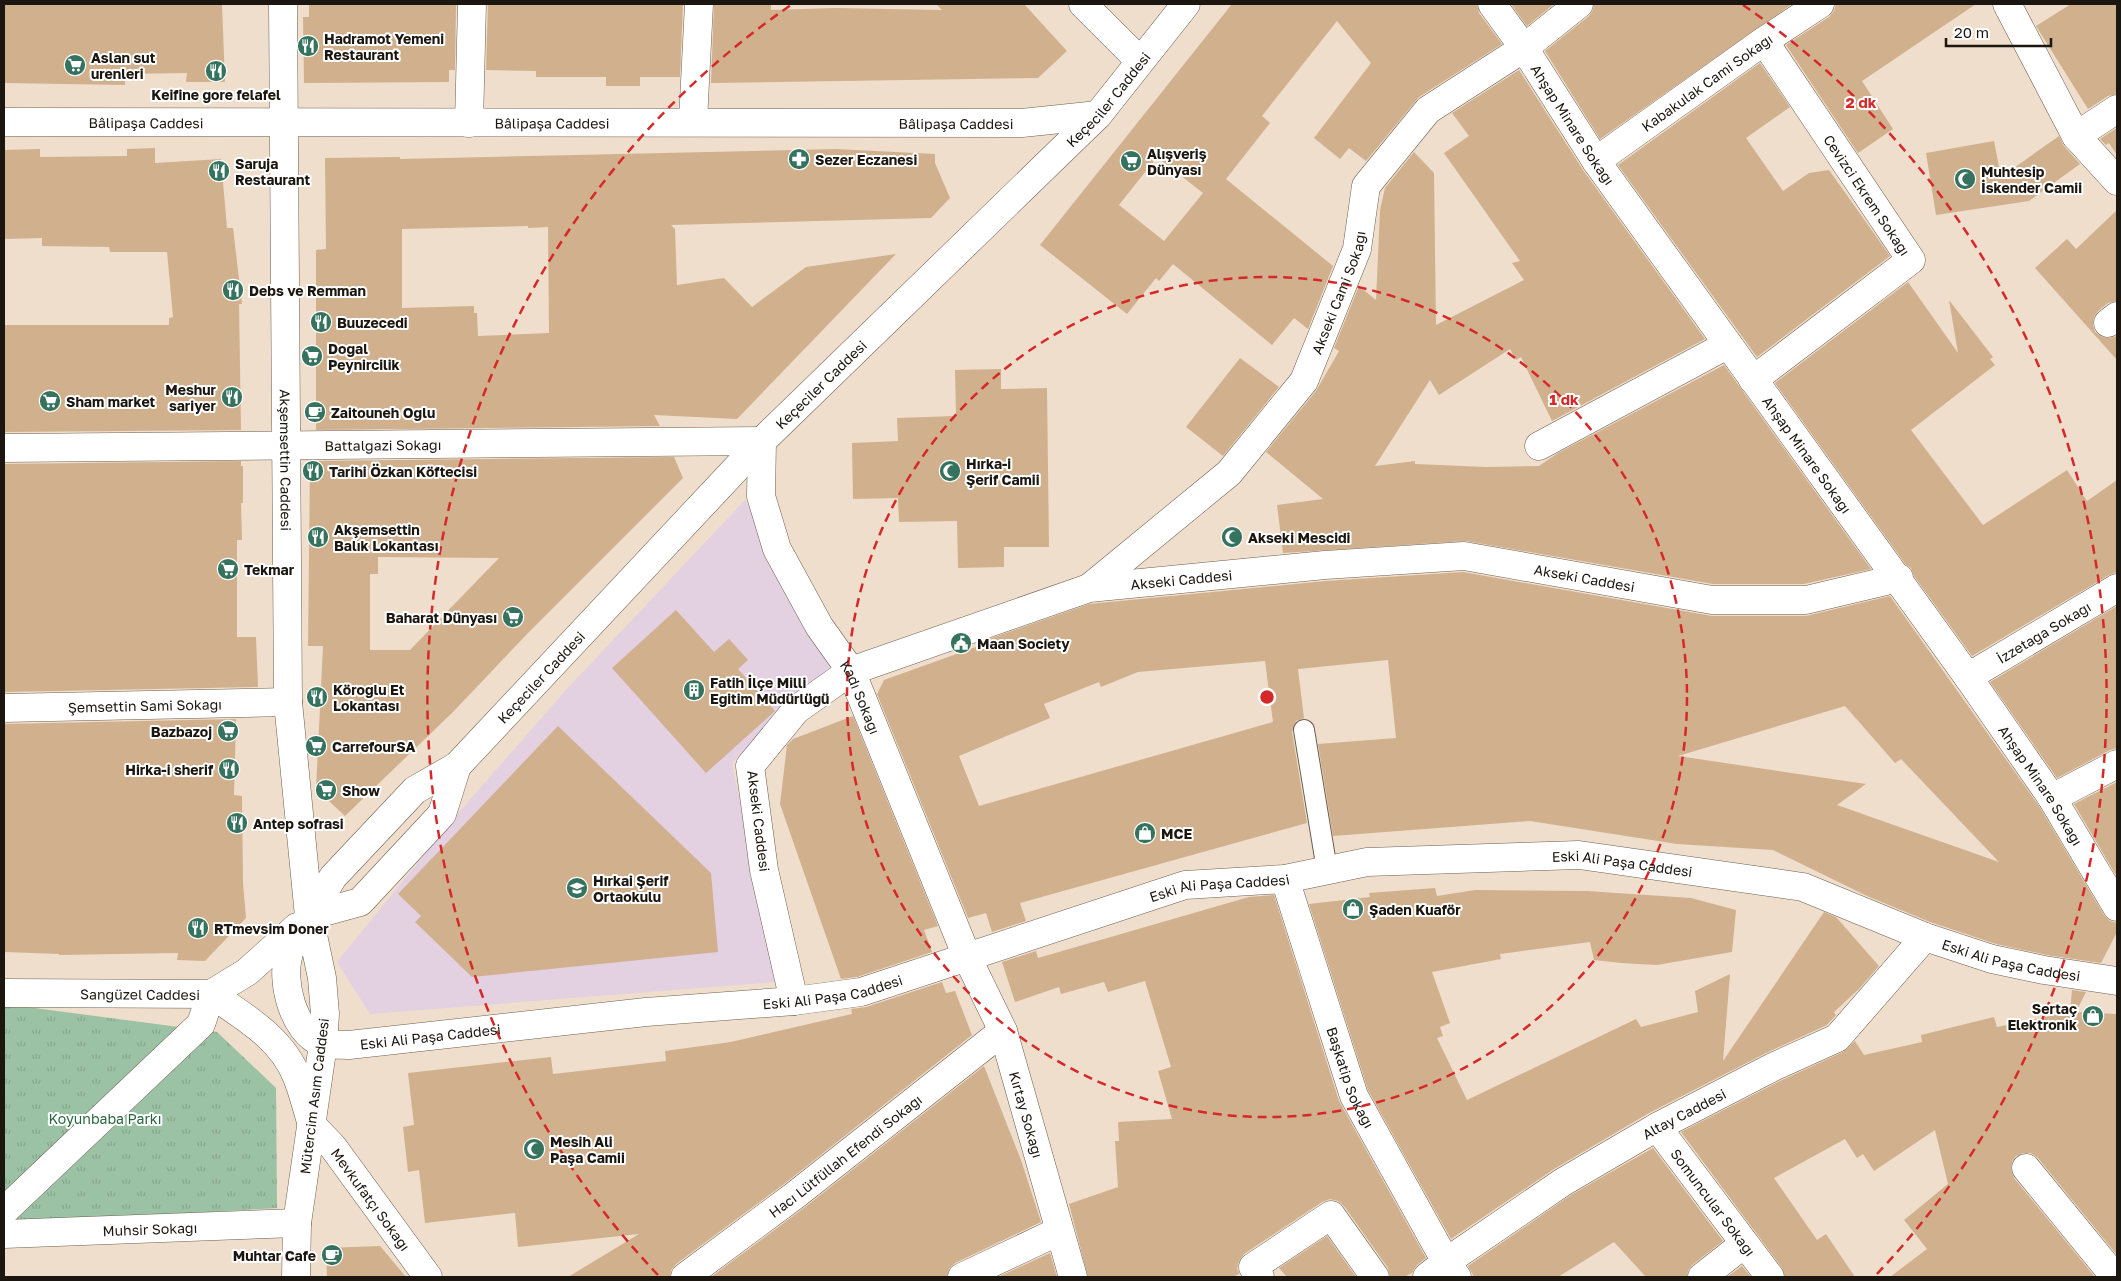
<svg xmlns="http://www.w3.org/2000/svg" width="2121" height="1281" font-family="'Golos Text',sans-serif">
<defs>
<pattern id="park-tufts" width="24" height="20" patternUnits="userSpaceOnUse" patternTransform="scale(1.25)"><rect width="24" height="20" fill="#9cc2a5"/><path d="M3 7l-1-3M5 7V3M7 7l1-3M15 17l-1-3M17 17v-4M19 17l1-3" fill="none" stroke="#86a68d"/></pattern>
</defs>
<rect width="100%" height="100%" fill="#efdecc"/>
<polygon fill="#e3d0e1" points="745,500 832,665 732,763 776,982 370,1014 337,962 460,811 565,691"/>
<polygon fill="url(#park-tufts)" points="4,1004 217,1032 276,1088 277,1208 30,1223 4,1221"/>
<g fill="#d1b08d" fill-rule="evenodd">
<polygon points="4,4 222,4 225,82 186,82 187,73 125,74 125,85 4,83"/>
<polygon points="309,4 456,4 455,70 449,70 449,82 304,83 303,17 309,17"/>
<polygon points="488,4 683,4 680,77 640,77 640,86 606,86 606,77 536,77 536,71 486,70"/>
<polygon points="714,4 771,4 771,10 835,8 942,10 936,4 1024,4 1067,51 1038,78 711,83"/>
<path d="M1232,4H1477L1479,13L1502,44L1419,97L1366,161L1349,148L1340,159L1314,138L1371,63L1337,21L1262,116L1270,123L1226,179L1333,266L1308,329L1294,318L1272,345L1173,264L1159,281L1156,278L1127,314L1040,245ZM1157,157L1203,193L1164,241L1119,205Z"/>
<polygon points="1511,4 1554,4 1527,26"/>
<polygon points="1594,4 1792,4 1600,139 1545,51 1589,16 1593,10"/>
<polygon points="1836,4 1976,4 1862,81 1893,129 1858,153 1786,45 1829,17 1834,11"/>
<polygon points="2071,4 2117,4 2117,94 2108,96 2088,109 2036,26"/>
<polygon points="1760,63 1790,107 1746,138 1783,191 1809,173 1829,170 1890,256 1757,357 1618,165"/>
<polygon points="1519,70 1583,170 1705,339 1552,421 1521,357 1516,360 1510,349 1439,395 1430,380 1375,466 1415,461 1415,464 1486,467 1539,466 1558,453 1724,365 1871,569 1804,584 1713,584 1466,541 1283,553 1277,505 1323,499 1266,452 1316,391 1339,351 1334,348 1359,286 1376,300 1380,210 1385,188 1414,152 1434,173 1436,325 1524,280 1512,263 1520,261 1444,153 1469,136 1452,113"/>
<polygon points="2117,128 2117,155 2109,143 2106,145 2100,139"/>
<polygon points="2059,136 2064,146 2080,164 2029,201 1936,215 1926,153 1994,141 2001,177"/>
<polygon points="155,148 155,163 221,159 227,228 233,228 242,304 239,304 241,430 4,432 4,325 169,325 169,318 173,317 167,252 110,252 109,247 42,246 42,238 4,239 4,150 40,149 40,157 127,156 127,149"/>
<path d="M836,149L935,154V163L950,198L931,218L671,225L675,229L677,285L724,278L752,307L806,267L896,254L737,419L654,415L660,426L316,430V250L326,249L325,158L400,157V159ZM528,226V228L548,227L549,333L478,336L477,313H474V306L402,308V229Z"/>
<polygon points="2117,210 2117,301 2108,303 2098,311 2094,317 2093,325 2095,332 2102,337 2110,338 2117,336 2117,360 2035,268 2067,239 2076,249"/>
<polygon points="1908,282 1958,353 1949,300 1993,357 1990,359 1995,365 1911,430 1983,525 2067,470 2087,501 2117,480 2117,572 2109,575 1972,656 1914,576 1911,568 1906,565 1775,383"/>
<polygon points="1240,358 1279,387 1223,456 1186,427"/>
<polygon points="1001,369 1001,389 1047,388 1049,547 1004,547 1004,567 958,568 957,521 899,522 898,498 853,499 852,443 898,441 897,418 956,416 955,370"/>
<path d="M674,457L683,478L528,633L453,712L345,816L316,789L323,646H308L310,461ZM378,557L499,558L410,650H370V574H378Z"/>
<polygon points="241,461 241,466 243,466 243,503 241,503 242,540 237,540 237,637 256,637 258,687 4,692 4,464"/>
<path d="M1463,572L1712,616H1806L1890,596L2039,806L2104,915L2110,921L2117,923V932L2101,963L2047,955L1996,944L1930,922L1867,896L1773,850L1677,844L1530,821L1333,836L1318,744L1396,738L1388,660L1298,669L1304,718L1296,721L1292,732L1307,823L1020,903L1026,921L992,932L986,913L968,918L877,694L884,680L987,643L986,640L1089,604L1326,581ZM1265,661L1273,722L979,806L959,756L1050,718L1044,704L1099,682L1101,687L1138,672ZM1845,706L1895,763L1901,759L1999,862L1837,805L1866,784L1678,756Z"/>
<polygon points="2117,606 2117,748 2110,750 2057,778 1990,682"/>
<polygon points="676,610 714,652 729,639 748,660 738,669 775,711 706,773 612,668"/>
<polygon points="853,716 938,926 924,930 932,952 857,977 841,979 780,804 787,745 793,739"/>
<polygon points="236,719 234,795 242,796 243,883 246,918 205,961 177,960 178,953 59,955 59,954 4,952 4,724"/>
<polygon points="558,726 711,873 718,952 472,977 415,922 421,916 398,894"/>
<polygon points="2117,782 2117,877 2074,804"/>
<polygon points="1435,888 1437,896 1475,890 1587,891 1691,898 1736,910 1732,952 1657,965 1621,963 1594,960 1590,942 1500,954 1501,959 1432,972 1450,1023 1440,1027 1443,1036 1437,1038 1467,1100 1636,1019 1641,1027 1698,1012 1695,991 1730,974 1723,1061 1824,912 1836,917 1879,966 1859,989 1834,1012 1836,1015 1827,1025 1766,1053 1649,1113 1554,1169 1451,1239 1368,1090 1309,904 1370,897 1369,893"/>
<polygon points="1274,895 1339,1101 1426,1258 1417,1265 1412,1273 1404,1277 1390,1277 1388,1268 1344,1206 1338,1201 1330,1199 1322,1202 1244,1254 1239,1261 1237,1268 1239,1274 1233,1277 1088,1277 1069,1204 1118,1187 1115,1141 1119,1141 1118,1122 1172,1119 1158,1071 1171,1067 1145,981 1108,992 1104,982 1061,994 1059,987 1015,1002 1002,962 1036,951 1038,958 1249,897"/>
<polygon points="942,982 946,993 955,991 972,1035 784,1184 676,1264 671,1270 670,1277 568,1277 639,1234 518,1247 515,1213 425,1223 419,1170 408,1172 403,1127 414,1125 408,1073 551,1057 553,1074 666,1061 665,1051 731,1042 852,1014 851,1009 866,1007"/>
<polygon points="2072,990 2086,992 2076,1012 2117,1014 2117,1255 2038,1158 2031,1153 2023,1153 2016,1156 2012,1162 2011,1170 2014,1178 2095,1277 1890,1277 1927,1249 1904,1220 1948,1184 1935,1130 1874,1171 1863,1154 1857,1158 1845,1139 1774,1178 1817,1240 1826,1234 1855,1277 1785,1277 1782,1268 1681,1132 1780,1081 1843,1052 1855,1041 1864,1055 1922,1042 1921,1035 1994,1017 1997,1027 2070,1012"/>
<polygon points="984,1066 1021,1160 1041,1222 955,1263 949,1269 947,1277 711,1277 804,1208"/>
<polygon points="1653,1148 1723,1241 1692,1265 1688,1271 1687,1277 1646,1277 1614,1242 1558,1277 1474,1277 1468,1266 1571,1195"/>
<polygon points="1327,1236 1356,1277 1287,1277 1279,1268"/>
<polygon points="380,1246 406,1277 327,1277 326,1248"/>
<polygon points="1050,1253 1057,1277 998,1277"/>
<polygon points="1742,1266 1751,1277 1727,1277"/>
</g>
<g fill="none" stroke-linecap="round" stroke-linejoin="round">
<g stroke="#6d5f50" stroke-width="22">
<polyline id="service" points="1304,730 1327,870"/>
</g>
<g stroke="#6d5f50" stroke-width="29">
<g id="pedestrian">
<polyline points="4,1211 201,1024 211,994"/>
<polyline points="1702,1277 1744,1244"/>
</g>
</g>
<g stroke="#6d5f50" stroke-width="29">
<g id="minor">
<polyline points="1083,4 1140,61"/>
<path id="s1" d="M1492,4L1524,48L1596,161L1968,677L2052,798L2117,907"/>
<polyline points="2007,4 2076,136 2117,181"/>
<polyline points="693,121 699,4"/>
<path id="s2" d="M4,122L1022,123L1098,115"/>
<polyline points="469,123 472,4"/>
<polyline points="2076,136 2117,109"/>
<path id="s3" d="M1596,161L1764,41L1820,4"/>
<polyline points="2108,323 2117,316"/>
<polyline points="1753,380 1911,260 1764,41"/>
<polyline points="1539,446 1727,345"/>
<path id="s4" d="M4,448L762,441L761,496L777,549L819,626L851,671L967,957L1003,1031L1073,1277"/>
<path id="s5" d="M1089,588L1229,473L1304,381L1357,249L1366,186L1428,110L1524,48L1579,4"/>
<path id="s6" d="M1968,677L2117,588"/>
<path id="s7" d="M4,708L288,702"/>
<polyline points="2052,798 2117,764"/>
<path id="s8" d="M1285,879L1354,1096L1446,1262L1457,1277"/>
<path id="s9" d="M309,916L333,877L415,790L457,766L762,441L1098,115L1186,4"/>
<polyline points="309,916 360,902 442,814 457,766"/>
<path id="s10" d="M794,1001L764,870L750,766L796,710L851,671L1089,588L1325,565L1464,556L1712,600H1806L1899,578"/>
<path id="s11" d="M312,1125L333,1147L428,1277"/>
<path id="s12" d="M1657,1127L1770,1277"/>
<polyline points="2026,1168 2115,1277"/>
<path id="s13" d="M4,1234L297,1223"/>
<path id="s14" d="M685,1277L794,1196L1003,1031"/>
<polyline points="962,1277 1059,1231"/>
<polyline points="1260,1277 1253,1267 1331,1215 1375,1277"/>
<path id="s15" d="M1427,1277L1446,1262L1563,1182L1657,1127L1773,1067L1837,1038L1925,937"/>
</g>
</g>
<g stroke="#6d5f50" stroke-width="29">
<g id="tertiary">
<path id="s16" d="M309,916C303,927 293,940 289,953C280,980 293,1032 322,1043C329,1046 341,1044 349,1045L646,1012L794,1001L861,992L1185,885L1285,879L1367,862L1579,855L1803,887L1925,937L1992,959L2044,970L2117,981"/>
<path id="s17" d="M4,993L211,994L247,972L297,927"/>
<path d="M211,994C243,1016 282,1038 297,1077C303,1092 307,1109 312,1125"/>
</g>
</g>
<g stroke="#6d5f50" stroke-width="29">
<g id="secondary">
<path id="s18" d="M283,4L288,702L309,916L322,978L325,1014L323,1044L297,1223L296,1277"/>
</g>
</g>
<use href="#service" stroke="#fff" stroke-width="20"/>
<use href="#pedestrian" stroke="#fff" stroke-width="28"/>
<use href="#minor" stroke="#fff" stroke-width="28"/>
<use href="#tertiary" stroke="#fff" stroke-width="28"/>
<use href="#secondary" stroke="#fff" stroke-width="28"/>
</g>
<g fill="none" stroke="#d62828" stroke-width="2.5" stroke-dasharray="9 6">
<circle cx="1267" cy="697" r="420"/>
<path d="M658 1275A840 840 0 0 1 791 5M1743 5A840 840 0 0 1 1876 1275"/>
</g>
<defs>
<g id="restaurant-disc" transform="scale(1.125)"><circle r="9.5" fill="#35735f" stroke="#fff"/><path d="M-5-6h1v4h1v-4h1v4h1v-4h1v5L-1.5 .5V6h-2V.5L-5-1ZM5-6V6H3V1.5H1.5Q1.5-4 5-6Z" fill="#fff"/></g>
<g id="supermarket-disc" transform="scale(1.125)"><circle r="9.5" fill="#35735f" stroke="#fff"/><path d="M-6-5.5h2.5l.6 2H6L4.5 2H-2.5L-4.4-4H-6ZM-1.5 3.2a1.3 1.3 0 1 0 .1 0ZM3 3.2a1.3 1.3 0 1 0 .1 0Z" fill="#fff"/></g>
<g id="pharmacy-disc" transform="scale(1.125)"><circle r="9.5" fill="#35735f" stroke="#fff"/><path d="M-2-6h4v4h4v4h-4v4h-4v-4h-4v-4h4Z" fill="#fff"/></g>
<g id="mosque-disc" transform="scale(1.125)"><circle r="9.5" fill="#35735f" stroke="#fff"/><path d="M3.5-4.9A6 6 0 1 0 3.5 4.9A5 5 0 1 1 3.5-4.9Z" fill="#fff"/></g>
<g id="cafe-disc" transform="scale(1.125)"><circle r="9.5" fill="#35735f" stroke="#fff"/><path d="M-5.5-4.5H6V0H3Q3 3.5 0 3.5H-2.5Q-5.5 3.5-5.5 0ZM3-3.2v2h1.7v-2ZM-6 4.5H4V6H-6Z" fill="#fff"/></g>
<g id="civic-disc" transform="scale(1.125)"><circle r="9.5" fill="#35735f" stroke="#fff"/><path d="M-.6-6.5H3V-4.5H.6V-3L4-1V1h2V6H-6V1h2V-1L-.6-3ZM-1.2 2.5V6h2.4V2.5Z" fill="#fff"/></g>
<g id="building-disc" transform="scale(1.125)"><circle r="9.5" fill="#35735f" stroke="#fff"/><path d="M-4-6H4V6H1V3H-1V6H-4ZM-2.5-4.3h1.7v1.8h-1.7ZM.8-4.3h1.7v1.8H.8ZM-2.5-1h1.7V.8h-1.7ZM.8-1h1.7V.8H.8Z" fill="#fff"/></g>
<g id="shop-disc" transform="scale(1.125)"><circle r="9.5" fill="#35735f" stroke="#fff"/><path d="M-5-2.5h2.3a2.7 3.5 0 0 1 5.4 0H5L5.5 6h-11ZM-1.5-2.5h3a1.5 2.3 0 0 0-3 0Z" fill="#fff"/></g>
<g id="school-disc" transform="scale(1.125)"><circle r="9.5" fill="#35735f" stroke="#fff"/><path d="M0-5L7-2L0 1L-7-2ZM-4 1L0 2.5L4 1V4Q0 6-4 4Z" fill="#fff"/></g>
</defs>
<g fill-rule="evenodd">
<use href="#restaurant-disc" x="308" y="46"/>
<use href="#supermarket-disc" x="75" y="65"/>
<use href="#restaurant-disc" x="216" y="71"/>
<use href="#pharmacy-disc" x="799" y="159"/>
<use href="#supermarket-disc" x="1131" y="161"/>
<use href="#restaurant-disc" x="219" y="171"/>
<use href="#mosque-disc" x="1965" y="179"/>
<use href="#restaurant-disc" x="233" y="290"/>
<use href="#restaurant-disc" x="321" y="322"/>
<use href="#supermarket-disc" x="312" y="356"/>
<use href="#restaurant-disc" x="232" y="397"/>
<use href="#supermarket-disc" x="50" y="401"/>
<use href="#cafe-disc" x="315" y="412"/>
<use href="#restaurant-disc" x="313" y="471"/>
<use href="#mosque-disc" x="950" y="471"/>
<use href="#restaurant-disc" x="318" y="537"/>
<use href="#mosque-disc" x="1232" y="537"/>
<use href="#supermarket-disc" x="228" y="569"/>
<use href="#supermarket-disc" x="513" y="617"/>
<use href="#civic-disc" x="961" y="643"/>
<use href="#building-disc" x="694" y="690"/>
<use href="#restaurant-disc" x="317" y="697"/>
<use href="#supermarket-disc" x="228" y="731"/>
<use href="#supermarket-disc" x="316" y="746"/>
<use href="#restaurant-disc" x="229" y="769"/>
<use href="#supermarket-disc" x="326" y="790"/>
<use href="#restaurant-disc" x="237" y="823"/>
<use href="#shop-disc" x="1145" y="833"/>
<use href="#school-disc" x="577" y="888"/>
<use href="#shop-disc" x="1353" y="909"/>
<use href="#restaurant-disc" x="198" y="928"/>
<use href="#shop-disc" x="2093" y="1016"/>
<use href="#mosque-disc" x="534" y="1149"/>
<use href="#cafe-disc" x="332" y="1255"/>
</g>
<g text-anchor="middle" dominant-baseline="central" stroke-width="4" stroke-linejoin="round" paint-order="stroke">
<g font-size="14" font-weight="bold" fill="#1b160f" stroke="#fff" text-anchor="start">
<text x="324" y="38">Hadramot Yemeni<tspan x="324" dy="16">Restaurant</tspan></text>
<text x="91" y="57">Aslan sut<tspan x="91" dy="16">urenleri</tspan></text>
<text x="216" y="94" text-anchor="middle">Keifine gore felafel</text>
<text x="1147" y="153">Alışveriş<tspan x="1147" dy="16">Dünyası</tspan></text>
<text x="815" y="159">Sezer Eczanesi</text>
<text x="235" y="163">Saruja<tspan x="235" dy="16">Restaurant</tspan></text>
<text x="1981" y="171">Muhtesip<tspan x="1981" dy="16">İskender Camii</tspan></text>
<text x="249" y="290">Debs ve Remman</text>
<text x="337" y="322">Buuzecedi</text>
<text x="328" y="348">Doğal<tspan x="328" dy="16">Peynircilik</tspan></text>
<text x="216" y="389" text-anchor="end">Meshur<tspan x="216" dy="16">sariyer</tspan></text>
<text x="66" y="401">Sham market</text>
<text x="331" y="412">Zaitouneh Oğlu</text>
<text x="966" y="463">Hırka-i<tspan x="966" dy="16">Şerif Camii</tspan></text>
<text x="329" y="471">Tarihi Özkan Köftecisi</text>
<text x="334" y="529">Akşemsettin<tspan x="334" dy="16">Balık Lokantası</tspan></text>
<text x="1248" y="537">Akseki Mescidi</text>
<text x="244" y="569">Tekmar</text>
<text x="497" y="617" text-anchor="end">Baharat Dünyası</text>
<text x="977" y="643">Maan Society</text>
<text x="710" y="682">Fatih İlçe Milli<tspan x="710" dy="16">Eğitim Müdürlüğü</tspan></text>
<text x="333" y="689">Köroğlu Et<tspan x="333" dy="16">Lokantası</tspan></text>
<text x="212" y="731" text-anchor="end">Bazbazoj</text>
<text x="332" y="746">CarrefourSA</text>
<text x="213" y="769" text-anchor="end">Hirka-i sherif</text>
<text x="342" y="790">Show</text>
<text x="253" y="823">Antep sofrasi</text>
<text x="1161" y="833">MCE</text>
<text x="593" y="880">Hırkai Şerif<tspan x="593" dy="16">Ortaokulu</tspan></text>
<text x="1369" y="909">Şaden Kuaför</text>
<text x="214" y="928">RTmevsim Doner</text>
<text x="2077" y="1008" text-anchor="end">Sertaç<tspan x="2077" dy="16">Elektronik</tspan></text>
<text x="550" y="1141">Mesih Ali<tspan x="550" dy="16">Paşa Camii</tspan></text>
<text x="316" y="1255" text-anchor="end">Muhtar Cafe</text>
</g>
<g font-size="14" fill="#1b160f" stroke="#fff">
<text stroke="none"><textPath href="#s3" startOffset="136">Kabakulak Cami Sokağı</textPath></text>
<text stroke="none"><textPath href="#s9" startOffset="1146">Keçeciler Caddesi</textPath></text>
<text stroke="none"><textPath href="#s2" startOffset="142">Bâlipaşa Caddesi</textPath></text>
<text stroke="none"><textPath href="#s2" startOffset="548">Bâlipaşa Caddesi</textPath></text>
<text stroke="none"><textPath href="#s2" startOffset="952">Bâlipaşa Caddesi</textPath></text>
<text stroke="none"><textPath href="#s1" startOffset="145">Ahşap Minare Sokağı</textPath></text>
<text transform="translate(1867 195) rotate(56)">Cevizci Ekrem Sokağı</text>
<text stroke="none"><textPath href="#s5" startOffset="395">Akseki Cami Sokağı</textPath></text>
<text stroke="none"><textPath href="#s9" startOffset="741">Keçeciler Caddesi</textPath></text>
<text stroke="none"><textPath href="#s4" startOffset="379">Battalgazi Sokağı</textPath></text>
<text stroke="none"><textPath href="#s1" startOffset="550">Ahşap Minare Sokağı</textPath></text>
<text stroke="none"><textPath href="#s18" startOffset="456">Akşemsettin Caddesi</textPath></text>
<text stroke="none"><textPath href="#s10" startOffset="1130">Akseki Caddesi</textPath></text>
<text stroke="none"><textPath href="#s10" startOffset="724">Akseki Caddesi</textPath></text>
<text stroke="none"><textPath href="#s6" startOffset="88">İzzetağa Sokağı</textPath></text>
<text stroke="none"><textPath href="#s9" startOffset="336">Keçeciler Caddesi</textPath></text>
<text stroke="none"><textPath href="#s4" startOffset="1039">Kadı Sokağı</textPath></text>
<text stroke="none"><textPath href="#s7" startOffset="141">Şemsettin Sami Sokağı</textPath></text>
<text stroke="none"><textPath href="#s1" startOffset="955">Ahşap Minare Sokağı</textPath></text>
<text transform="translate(759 821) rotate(83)">Akseki Caddesi</text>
<text stroke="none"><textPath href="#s16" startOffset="1468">Eski Ali Paşa Caddesi</textPath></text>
<text stroke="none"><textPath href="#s16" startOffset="1062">Eski Ali Paşa Caddesi</textPath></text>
<text stroke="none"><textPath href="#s16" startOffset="1872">Eski Ali Paşa Caddesi</textPath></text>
<text stroke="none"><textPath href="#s16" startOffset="659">Eski Ali Paşa Caddesi</textPath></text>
<text stroke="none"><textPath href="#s17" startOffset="136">Sangüzel Caddesi</textPath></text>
<text stroke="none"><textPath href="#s16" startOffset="254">Eski Ali Paşa Caddesi</textPath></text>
<text stroke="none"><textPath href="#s8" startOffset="209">Başkatip Sokağı</textPath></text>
<text transform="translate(314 1096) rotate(-83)">Mütercim Asım Caddesi</text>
<text stroke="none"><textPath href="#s15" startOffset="305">Altay Caddesi</textPath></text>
<text stroke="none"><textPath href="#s4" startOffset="1489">Kırtay Sokağı</textPath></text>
<text stroke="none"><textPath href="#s14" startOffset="201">Hacı Lütfüllah Efendi Sokağı</textPath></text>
<text stroke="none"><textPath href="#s11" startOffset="95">Mevkufatçı Sokağı</textPath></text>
<text stroke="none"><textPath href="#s12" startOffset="94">Somuncular Sokağı</textPath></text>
<text stroke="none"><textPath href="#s13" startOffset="146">Muhsir Sokağı</textPath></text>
</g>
<g font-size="14" fill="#29663e" stroke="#fff">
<text x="105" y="1118">Koyunbaba Parkı</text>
</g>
</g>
<circle cx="1267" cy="697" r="8" fill="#d62828" stroke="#fff" stroke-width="2.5"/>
<g font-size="15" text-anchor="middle" font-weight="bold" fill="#d62828" stroke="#fff" stroke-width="4" stroke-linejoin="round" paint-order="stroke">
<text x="1861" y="108">2 dk</text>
<text x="1564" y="405">1 dk</text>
</g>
<rect width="2121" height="1281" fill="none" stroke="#1b160f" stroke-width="10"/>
<path d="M1946 38v8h105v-8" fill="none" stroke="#1b160f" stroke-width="2.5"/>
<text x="1954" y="38" font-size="15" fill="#1b160f" stroke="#ffffff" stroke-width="4" paint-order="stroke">20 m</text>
</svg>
